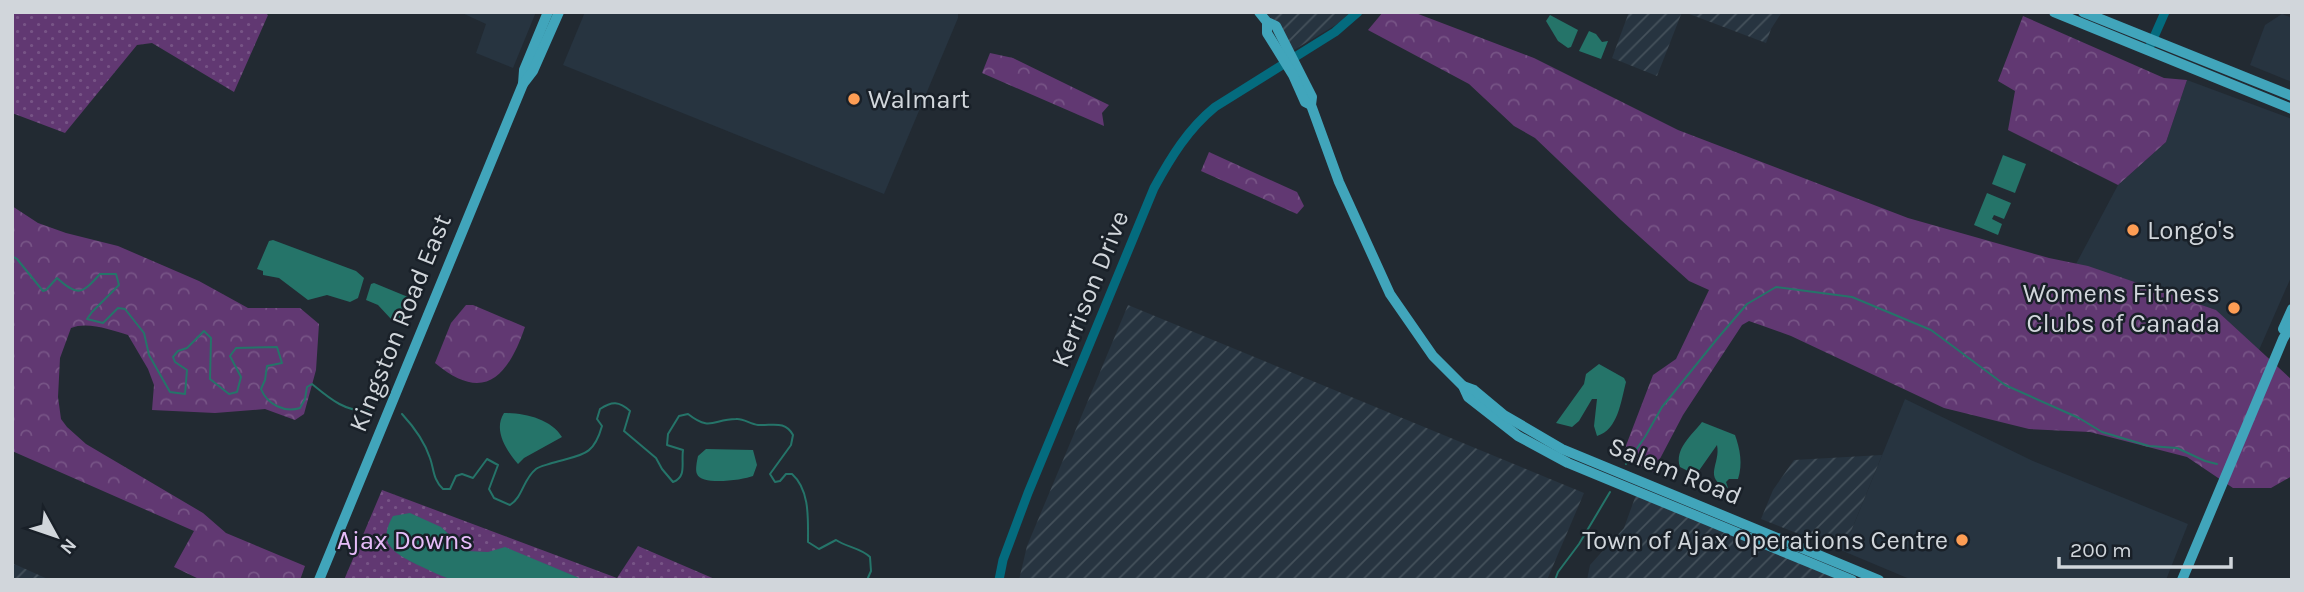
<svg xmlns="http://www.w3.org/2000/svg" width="2304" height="592" font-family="Karla,sans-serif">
<defs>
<pattern id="industrial-furrows" width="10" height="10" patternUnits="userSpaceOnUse" patternTransform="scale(1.75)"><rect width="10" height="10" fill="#273440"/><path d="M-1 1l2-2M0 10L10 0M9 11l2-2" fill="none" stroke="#45515b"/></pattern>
<pattern id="forest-crowns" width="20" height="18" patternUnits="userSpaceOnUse" patternTransform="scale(1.75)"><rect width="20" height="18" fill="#613872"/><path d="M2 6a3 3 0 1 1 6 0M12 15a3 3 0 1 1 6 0" fill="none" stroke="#775486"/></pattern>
<pattern id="park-dots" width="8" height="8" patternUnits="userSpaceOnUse" patternTransform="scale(1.75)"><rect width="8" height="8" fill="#613872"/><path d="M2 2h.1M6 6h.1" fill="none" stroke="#775486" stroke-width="1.8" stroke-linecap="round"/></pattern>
</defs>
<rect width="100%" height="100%" fill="#222a32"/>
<g fill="#273440">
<polygon points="460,12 536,12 513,68 476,53 486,24"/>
<polygon points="585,12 958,12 958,18 884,194 563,65"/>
<polygon points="2282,14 2292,18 2292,82 2250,65 2265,25"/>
<polygon points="2187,80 2292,119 2292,275 2259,350 2216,310 2076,264 2118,185 2166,142"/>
<polygon points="1905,399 2033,461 2188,524 2166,580 1912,580 1843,551"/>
</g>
<g fill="url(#industrial-furrows)">
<polygon points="1266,12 1352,12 1347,18 1294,50"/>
<polygon points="1629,12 1682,12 1657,76 1612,58"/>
<polygon points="1684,12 1782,12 1771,29 1766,43"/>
<polygon points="1128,305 1584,493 1547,580 1019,580 1027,546"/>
<polygon points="1882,455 1843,551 1761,519 1773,490 1794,460"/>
<polygon points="1637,492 1843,580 1587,580 1590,565 1624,528"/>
<polygon points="12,563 50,580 12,580"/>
</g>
<g fill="url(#forest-crowns)">
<polygon points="1383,12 1413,12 1534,58 1678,130 1908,218 2049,258 2088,266 2216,310 2292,380 2292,476 2271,488 2233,488 2187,457 2090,432 2029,429 1944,408 1791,336 1749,321 1742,325 1683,415 1653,472 1622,456 1653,375 1676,359 1709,290 1689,281 1621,220 1535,138 1514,126 1469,84 1368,30"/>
<polygon points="2023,16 2164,78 2187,80 2166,142 2118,185 2008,130 2015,91 1998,81"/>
<polygon points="990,53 1013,58 1109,105 1102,113 1104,126 982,73"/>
<polygon points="1209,152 1297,192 1304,206 1297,214 1201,171"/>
<path d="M12,206L38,223L66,233L118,246L199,281L248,308H300L319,324L316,370L304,414L295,420L265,409L215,413L152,410L154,385L148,369L128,335C112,330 87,321 71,328L60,358L58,397L61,419L67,427L86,444L203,513L226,533L305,566L300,580H201L174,567L194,531L12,451Z"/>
<path d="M466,305H473L525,327C507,379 483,403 435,363L451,323Z"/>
</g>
<g fill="url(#park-dots)">
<polygon points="12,12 264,12 268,15 234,92 152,43 137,45 65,133 12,113"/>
<polygon points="382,490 617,578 638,546 717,580 344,580"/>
</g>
<g fill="#257469">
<polygon points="1550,15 1578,30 1571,47 1568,48 1558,41 1546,21"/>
<polygon points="1589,31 1596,34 1602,42 1608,41 1601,59 1579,51"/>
<polygon points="2003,155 2026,164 2015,193 1992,184"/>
<polygon points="1987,193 2011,203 2004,219 1994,215 1992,219 2002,224 1998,235 1974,225"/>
<polygon points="273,240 356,271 364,278 358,298 350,302 327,295 308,300 279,278 263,275 263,271 257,269 269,241"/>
<polygon points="374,283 408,297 401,318 391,319 378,305 366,300 371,284"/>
<path d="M1599,364L1624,378L1626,382C1621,401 1618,430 1597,436L1594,426L1597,399H1592L1579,421L1572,427L1556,423L1584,384L1586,374Z"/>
<path d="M504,413C525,413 551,419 562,437L524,458L518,464C506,450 493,430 504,413Z"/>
<path d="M1702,422L1735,435C1740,449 1743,464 1738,479H1729L1726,482L1728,488C1702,478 1721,464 1717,445L1698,472L1694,474L1680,467C1674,449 1692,435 1702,422Z"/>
<path d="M706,449L753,450L757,465L753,476C743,480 701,486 697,474C695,470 697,461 698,456Z"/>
<path d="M410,513L441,527L467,551L488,552L505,547L584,580H452C441,576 431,571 420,566C396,554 376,545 393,516Z"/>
</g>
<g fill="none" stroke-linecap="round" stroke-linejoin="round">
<g stroke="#257469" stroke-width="2">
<path d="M12,256L17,259L43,291L46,290L57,278C78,297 82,294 100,274H116L119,285L92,312L87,319L103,323L118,308L125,309L144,333L149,355L170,392L185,394L187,370L175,362L173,357L178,351L187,348L204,331L211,338L210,379L229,394L237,392L241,377L230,356L236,348L277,347L282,363L267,366L265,380L261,389C267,404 284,413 300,408L305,399L307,387L312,384C329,398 346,413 369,410"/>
<path d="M402,414C414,427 424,440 430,458C434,469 433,480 443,489H450L456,476L462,474L473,478L487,459L498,465L489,489L494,498L510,505C523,497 523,479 536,469C540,466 547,465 552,463C581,454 593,458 602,426L597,419L600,409C612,401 619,401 630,411L624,431L656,458L662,469L673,482C687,477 681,463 683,450L667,445L668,434L679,416L688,414C711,432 713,419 736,419C743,418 750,424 758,425C772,426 785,420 793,435L791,445L770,474L775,482L780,481L786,474H792C810,490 808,519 808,542L819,549L836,540C846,547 861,548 870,557L871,571L867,580"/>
<polyline points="1626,464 1645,437 1662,407 1717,339 1747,304 1776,287 1852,297 1931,330 2005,385 2079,418 2102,432 2149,446 2177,448 2205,461 2217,464"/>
<polyline points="1555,580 1558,572 1579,544 1610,492"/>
</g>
<g stroke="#046b7e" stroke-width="9">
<polyline points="2150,46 2165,12"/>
<path d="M999,580L1003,560L1028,493L1154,188C1171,157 1188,129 1215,107L1335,32L1358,12"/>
</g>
<g stroke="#41a5bb" stroke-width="10">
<polyline points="1259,12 1267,22 1276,26 1312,97 1311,105 1339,182 1390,294 1433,356 1463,386 1468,397 1518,436 1568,463 1852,580"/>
<polyline points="2054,12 2292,109"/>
<polyline points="2083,12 2292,96"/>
<polyline points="1267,22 1267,33 1293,75 1305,102 1311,105"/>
<polyline points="523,84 524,70 548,12"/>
<polyline points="2283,329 2292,309"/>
<polyline points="1463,386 1474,390 1504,415 1562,449 1879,580"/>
<polyline points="319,580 523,84 533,71 559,12"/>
<polyline points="2182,580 2283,339 2292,323"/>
</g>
</g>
<g fill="#fd9d54" stroke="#192028" stroke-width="2.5">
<circle cx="854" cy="99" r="7"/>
<circle cx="2133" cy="230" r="7"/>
<circle cx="2234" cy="308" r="7"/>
<circle cx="1962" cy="540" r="7"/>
</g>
<g text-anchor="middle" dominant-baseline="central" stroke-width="5" stroke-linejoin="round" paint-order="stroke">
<g font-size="26" fill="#d1d6db" stroke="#192028" text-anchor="start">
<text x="868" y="99">Walmart</text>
<text x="2147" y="230">Longo's</text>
<text x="2220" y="293" text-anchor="end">Womens Fitness<tspan x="2220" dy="30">Clubs of Canada</tspan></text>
<text x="1948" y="540" text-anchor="end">Town of Ajax Operations Centre</text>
</g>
<g font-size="26" fill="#d1d6db" stroke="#192028">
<text transform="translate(1090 289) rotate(-68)">Kerrison Drive</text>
<text transform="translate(400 323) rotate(-68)">Kingston Road East</text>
<text transform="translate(1675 471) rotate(22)">Salem Road</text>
</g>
<g font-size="26" fill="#e7bcf9" stroke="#192028">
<text x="405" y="540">Ajax Downs</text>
</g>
</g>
<rect width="2304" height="592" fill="none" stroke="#d1d6db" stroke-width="28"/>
<g transform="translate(56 536) rotate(130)" stroke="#192028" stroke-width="5" paint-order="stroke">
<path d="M0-5L12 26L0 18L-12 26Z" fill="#d1d6db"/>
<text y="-10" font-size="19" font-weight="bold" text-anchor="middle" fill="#d1d6db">N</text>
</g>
<path d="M2059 557v10h172v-10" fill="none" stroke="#d1d6db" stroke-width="3.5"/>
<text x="2070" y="557" font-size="21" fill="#d1d6db" stroke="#192028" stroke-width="5" paint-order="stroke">200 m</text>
</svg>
